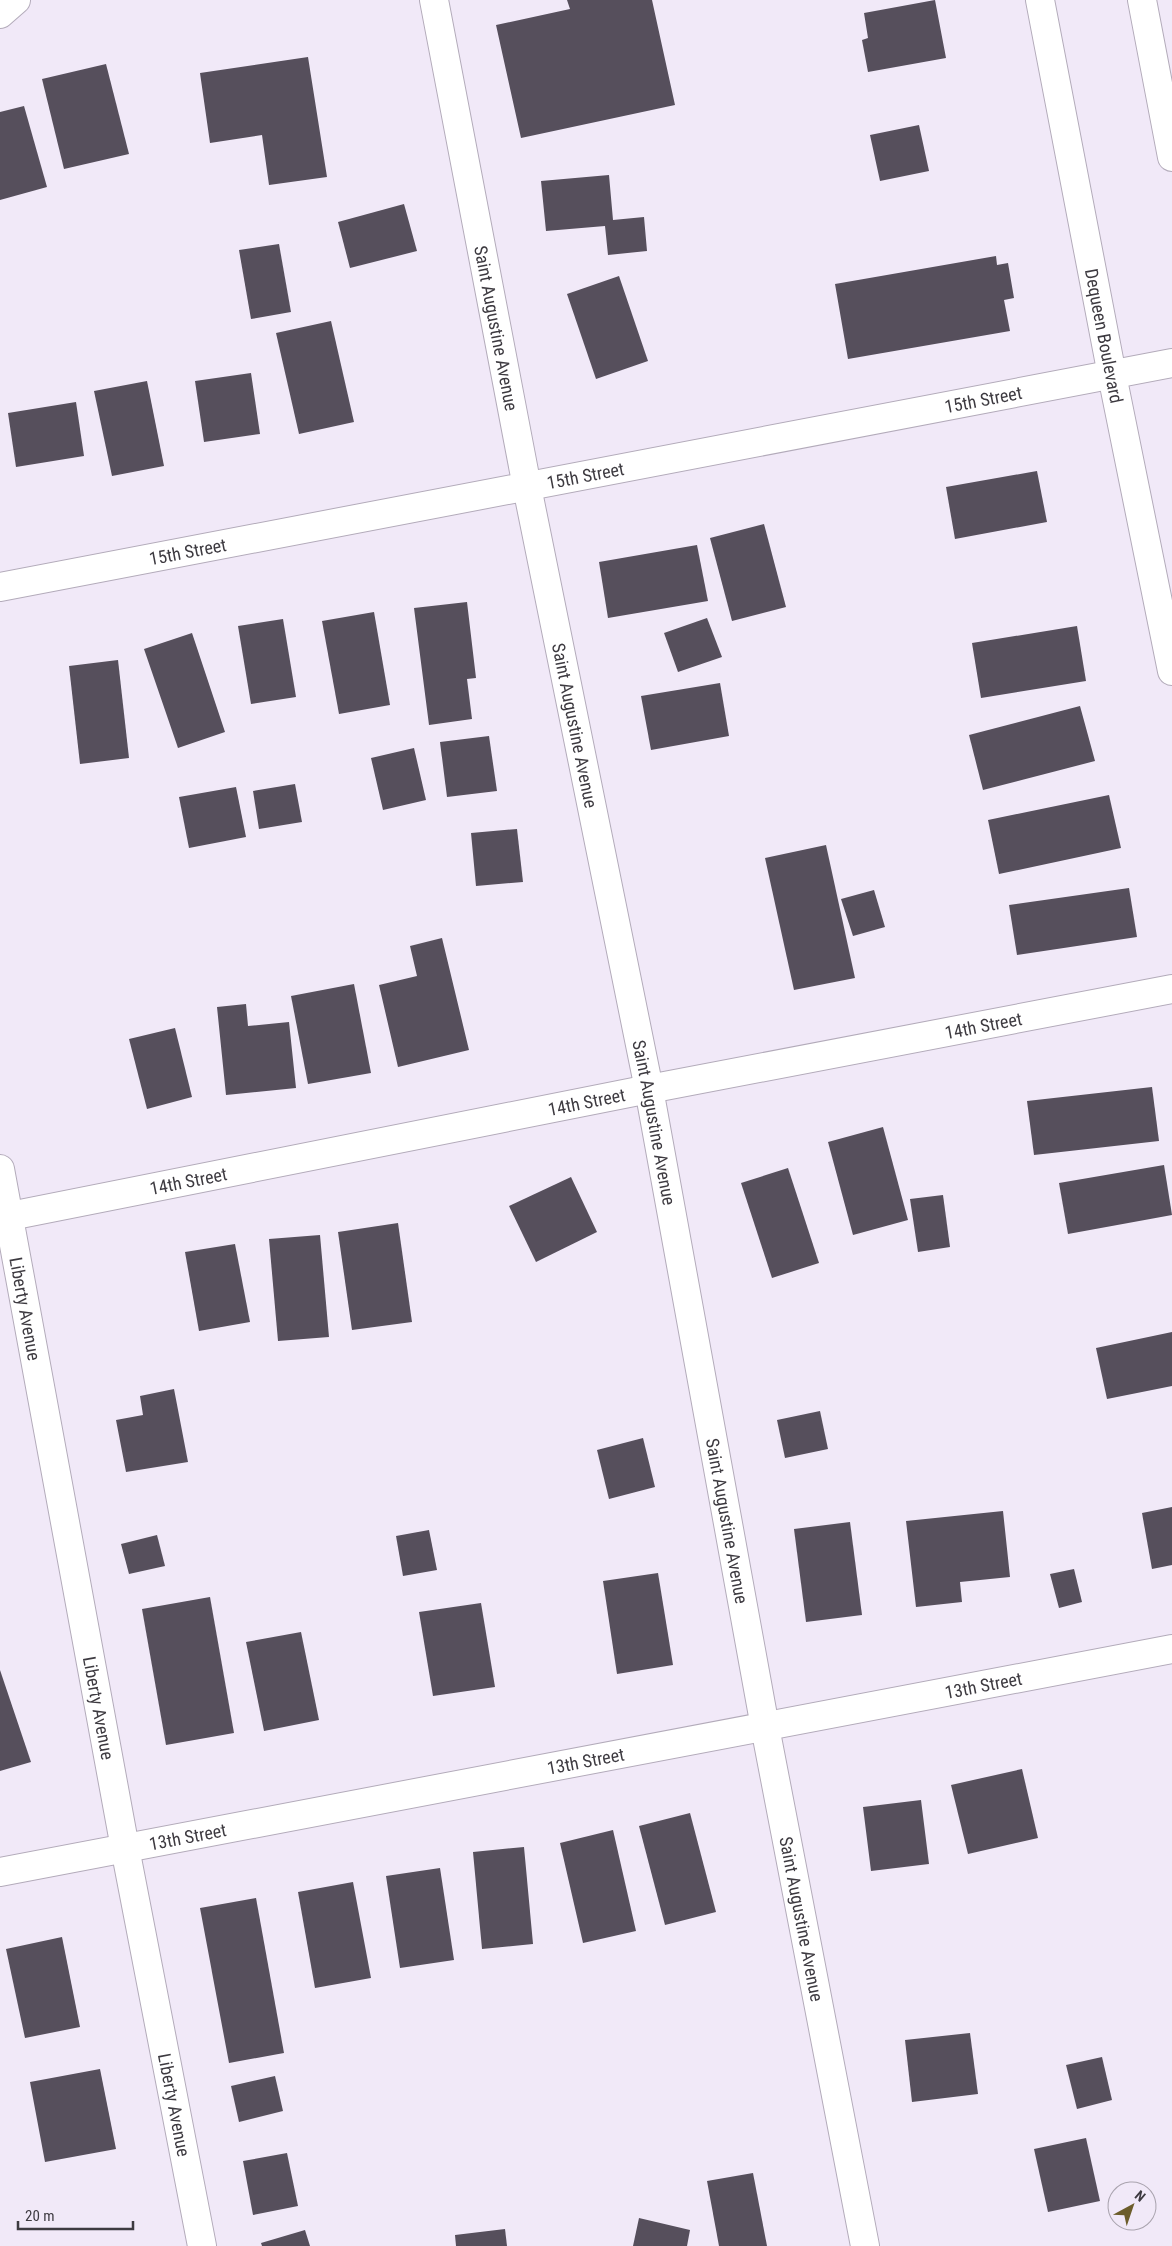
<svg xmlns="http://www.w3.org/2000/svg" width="1172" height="2246" font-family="'Roboto Condensed',sans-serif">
<rect width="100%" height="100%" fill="#f1e9f8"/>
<g fill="#564f5c">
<polygon points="567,0 652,0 675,105 521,138 496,25 570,9"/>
<polygon points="935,0 946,58 868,72 862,40 868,38 864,13"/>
<polygon points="308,57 327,177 269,185 262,135 210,143 200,73"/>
<polygon points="106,64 129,154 64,169 42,79"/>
<polygon points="24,106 47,187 0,200 0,112"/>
<polygon points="919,125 929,171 880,181 870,135"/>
<polygon points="609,175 613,220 644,217 647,251 608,255 605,226 546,231 541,181"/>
<polygon points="404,204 417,251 350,268 338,222"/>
<polygon points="279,244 291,312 251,319 239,250"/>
<polygon points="996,256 997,265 1008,263 1014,298 1004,300 1010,331 848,359 835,284"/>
<polygon points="619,276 648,361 596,379 567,294"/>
<polygon points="331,321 354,422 299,434 276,333"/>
<polygon points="251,373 260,434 204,442 195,381"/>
<polygon points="147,381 164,466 112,476 94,391"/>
<polygon points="76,402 84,456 16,467 8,413"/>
<polygon points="1037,471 1047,522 955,539 946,487"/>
<polygon points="764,524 786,607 732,621 710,538"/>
<polygon points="697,545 708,601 608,618 599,562"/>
<polygon points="467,602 476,678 467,679 472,719 429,725 414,608"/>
<polygon points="374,612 390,705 339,714 322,621"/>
<polygon points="707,618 722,657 678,672 664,633"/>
<polygon points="283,619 296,697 251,704 238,626"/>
<polygon points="1077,626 1086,681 981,698 972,643"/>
<polygon points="192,633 225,732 178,748 144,649"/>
<polygon points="118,660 129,758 80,764 69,666"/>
<polygon points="720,683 729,736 651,750 641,696"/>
<polygon points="1080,706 1095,761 983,790 969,735"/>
<polygon points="489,736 497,791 447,797 440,742"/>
<polygon points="414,748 426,800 383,810 371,758"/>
<polygon points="295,784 302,822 259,829 253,791"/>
<polygon points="236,787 246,837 189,848 179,797"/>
<polygon points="1109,795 1121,848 999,874 988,820"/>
<polygon points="517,829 523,882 476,886 471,833"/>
<polygon points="826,845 855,978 794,990 765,858"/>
<polygon points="1129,888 1137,937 1017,955 1009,905"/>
<polygon points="874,890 885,927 853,936 841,899"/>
<polygon points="442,938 469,1050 398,1067 379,985 417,976 410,946"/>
<polygon points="354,984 371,1073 308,1084 291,996"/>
<polygon points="246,1004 248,1026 289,1022 296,1088 226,1095 217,1007"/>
<polygon points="175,1028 192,1097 147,1109 129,1039"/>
<polygon points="1152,1087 1159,1141 1034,1155 1027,1101"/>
<polygon points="883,1127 908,1220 853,1235 828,1142"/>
<polygon points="1164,1165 1172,1215 1068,1234 1059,1183"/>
<polygon points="788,1168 819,1263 772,1278 741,1183"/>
<polygon points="571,1177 597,1232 536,1262 509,1206"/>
<polygon points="943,1195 950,1247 918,1252 910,1199"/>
<polygon points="398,1223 412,1322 352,1330 338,1232"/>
<polygon points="320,1235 329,1337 278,1341 269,1239"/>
<polygon points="235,1244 250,1322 199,1331 185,1252"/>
<polygon points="1172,1332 1172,1386 1107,1399 1096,1348"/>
<polygon points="174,1389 188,1462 126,1472 116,1420 143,1415 140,1396"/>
<polygon points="820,1411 828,1449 785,1458 777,1420"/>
<polygon points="643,1438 655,1487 609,1499 597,1450"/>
<polygon points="1172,1507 1172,1565 1152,1569 1142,1513"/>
<polygon points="1003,1511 1010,1577 960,1582 962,1602 916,1607 906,1521"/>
<polygon points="850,1522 862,1615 806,1622 794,1529"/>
<polygon points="429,1530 437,1570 403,1576 396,1536"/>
<polygon points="157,1535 165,1566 129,1574 121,1544"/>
<polygon points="1074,1569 1082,1602 1059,1608 1050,1574"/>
<polygon points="658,1573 673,1665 617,1674 603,1581"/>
<polygon points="210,1597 234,1733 166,1745 142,1609"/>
<polygon points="481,1603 495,1687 433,1696 419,1612"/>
<polygon points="301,1632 319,1720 264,1731 246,1642"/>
<polygon points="0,1670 31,1762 0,1771"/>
<polygon points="1022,1769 1038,1838 968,1854 951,1785"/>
<polygon points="921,1800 929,1864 871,1871 863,1807"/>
<polygon points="690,1813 716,1912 665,1925 639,1826"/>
<polygon points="613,1830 636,1931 583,1943 560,1843"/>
<polygon points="524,1847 533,1944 482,1949 473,1852"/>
<polygon points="440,1868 454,1960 400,1968 386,1876"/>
<polygon points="353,1882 371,1978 315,1988 298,1892"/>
<polygon points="256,1898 284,2053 229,2063 200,1908"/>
<polygon points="62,1937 80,2027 25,2038 6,1949"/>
<polygon points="970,2033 978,2094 912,2102 905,2040"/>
<polygon points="1102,2057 1112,2100 1077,2109 1066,2065"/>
<polygon points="100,2069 116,2149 45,2162 30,2082"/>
<polygon points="275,2076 283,2111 239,2122 231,2086"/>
<polygon points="1086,2138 1100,2201 1048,2212 1034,2149"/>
<polygon points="287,2153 298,2206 253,2215 243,2161"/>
<polygon points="753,2173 767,2246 719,2246 707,2181"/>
<polygon points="639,2218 690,2230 687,2246 633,2246"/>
<polygon points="505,2229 507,2246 456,2246 455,2235"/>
<polygon points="305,2230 310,2246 262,2246 261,2243"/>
</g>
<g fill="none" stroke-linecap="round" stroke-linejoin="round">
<g stroke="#b3abba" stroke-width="30">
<g id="minor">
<path id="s1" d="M434,0L527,487L649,1089L765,1727L865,2246"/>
<path id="s2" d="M1040,0L1112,375L1172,671"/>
<polyline points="1142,0 1172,157"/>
<polyline points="0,14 16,0"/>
<path id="s3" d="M0,587L1172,363"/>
<path id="s4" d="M0,1169L125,1848L202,2246"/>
<path id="s5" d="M0,1218L649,1089L1172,989"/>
<path id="s6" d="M0,1872L1172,1649"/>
</g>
</g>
<use href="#minor" stroke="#fff" stroke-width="28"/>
</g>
<g text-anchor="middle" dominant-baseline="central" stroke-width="5" stroke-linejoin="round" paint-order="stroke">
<g font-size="18" fill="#3d3a40" stroke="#f1e9f8">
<text stroke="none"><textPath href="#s1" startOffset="334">Saint Augustine Avenue</textPath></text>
<text stroke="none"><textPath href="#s2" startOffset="342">Dequeen Boulevard</textPath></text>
<text stroke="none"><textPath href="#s3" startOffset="1001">15th Street</textPath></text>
<text stroke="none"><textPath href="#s3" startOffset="596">15th Street</textPath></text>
<text stroke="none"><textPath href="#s3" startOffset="191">15th Street</textPath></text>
<text stroke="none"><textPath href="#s1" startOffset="739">Saint Augustine Avenue</textPath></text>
<text stroke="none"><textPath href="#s5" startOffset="1002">14th Street</textPath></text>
<text stroke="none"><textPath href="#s5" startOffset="598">14th Street</textPath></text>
<text stroke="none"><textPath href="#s1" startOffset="1144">Saint Augustine Avenue</textPath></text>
<text stroke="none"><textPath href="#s5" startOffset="192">14th Street</textPath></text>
<text stroke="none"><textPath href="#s4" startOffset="142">Liberty Avenue</textPath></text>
<text stroke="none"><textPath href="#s1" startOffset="1549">Saint Augustine Avenue</textPath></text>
<text stroke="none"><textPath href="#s6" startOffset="1001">13th Street</textPath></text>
<text stroke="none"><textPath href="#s4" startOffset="548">Liberty Avenue</textPath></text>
<text stroke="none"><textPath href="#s6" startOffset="596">13th Street</textPath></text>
<text stroke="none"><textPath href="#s6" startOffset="191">13th Street</textPath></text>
<text stroke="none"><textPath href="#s1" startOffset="1954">Saint Augustine Avenue</textPath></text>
<text stroke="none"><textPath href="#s4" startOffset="952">Liberty Avenue</textPath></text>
</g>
</g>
<g transform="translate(1132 2206) rotate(40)"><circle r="24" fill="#f1e9f8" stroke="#a9a3ae"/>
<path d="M0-4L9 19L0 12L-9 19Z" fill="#6c5d2b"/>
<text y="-8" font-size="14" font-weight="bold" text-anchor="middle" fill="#3d3a40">N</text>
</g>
<path d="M18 2221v8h115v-8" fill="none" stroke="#3d3a40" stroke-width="2.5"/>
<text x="25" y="2221" font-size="15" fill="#3d3a40" stroke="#f1e9f8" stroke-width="4" paint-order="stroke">20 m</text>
</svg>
